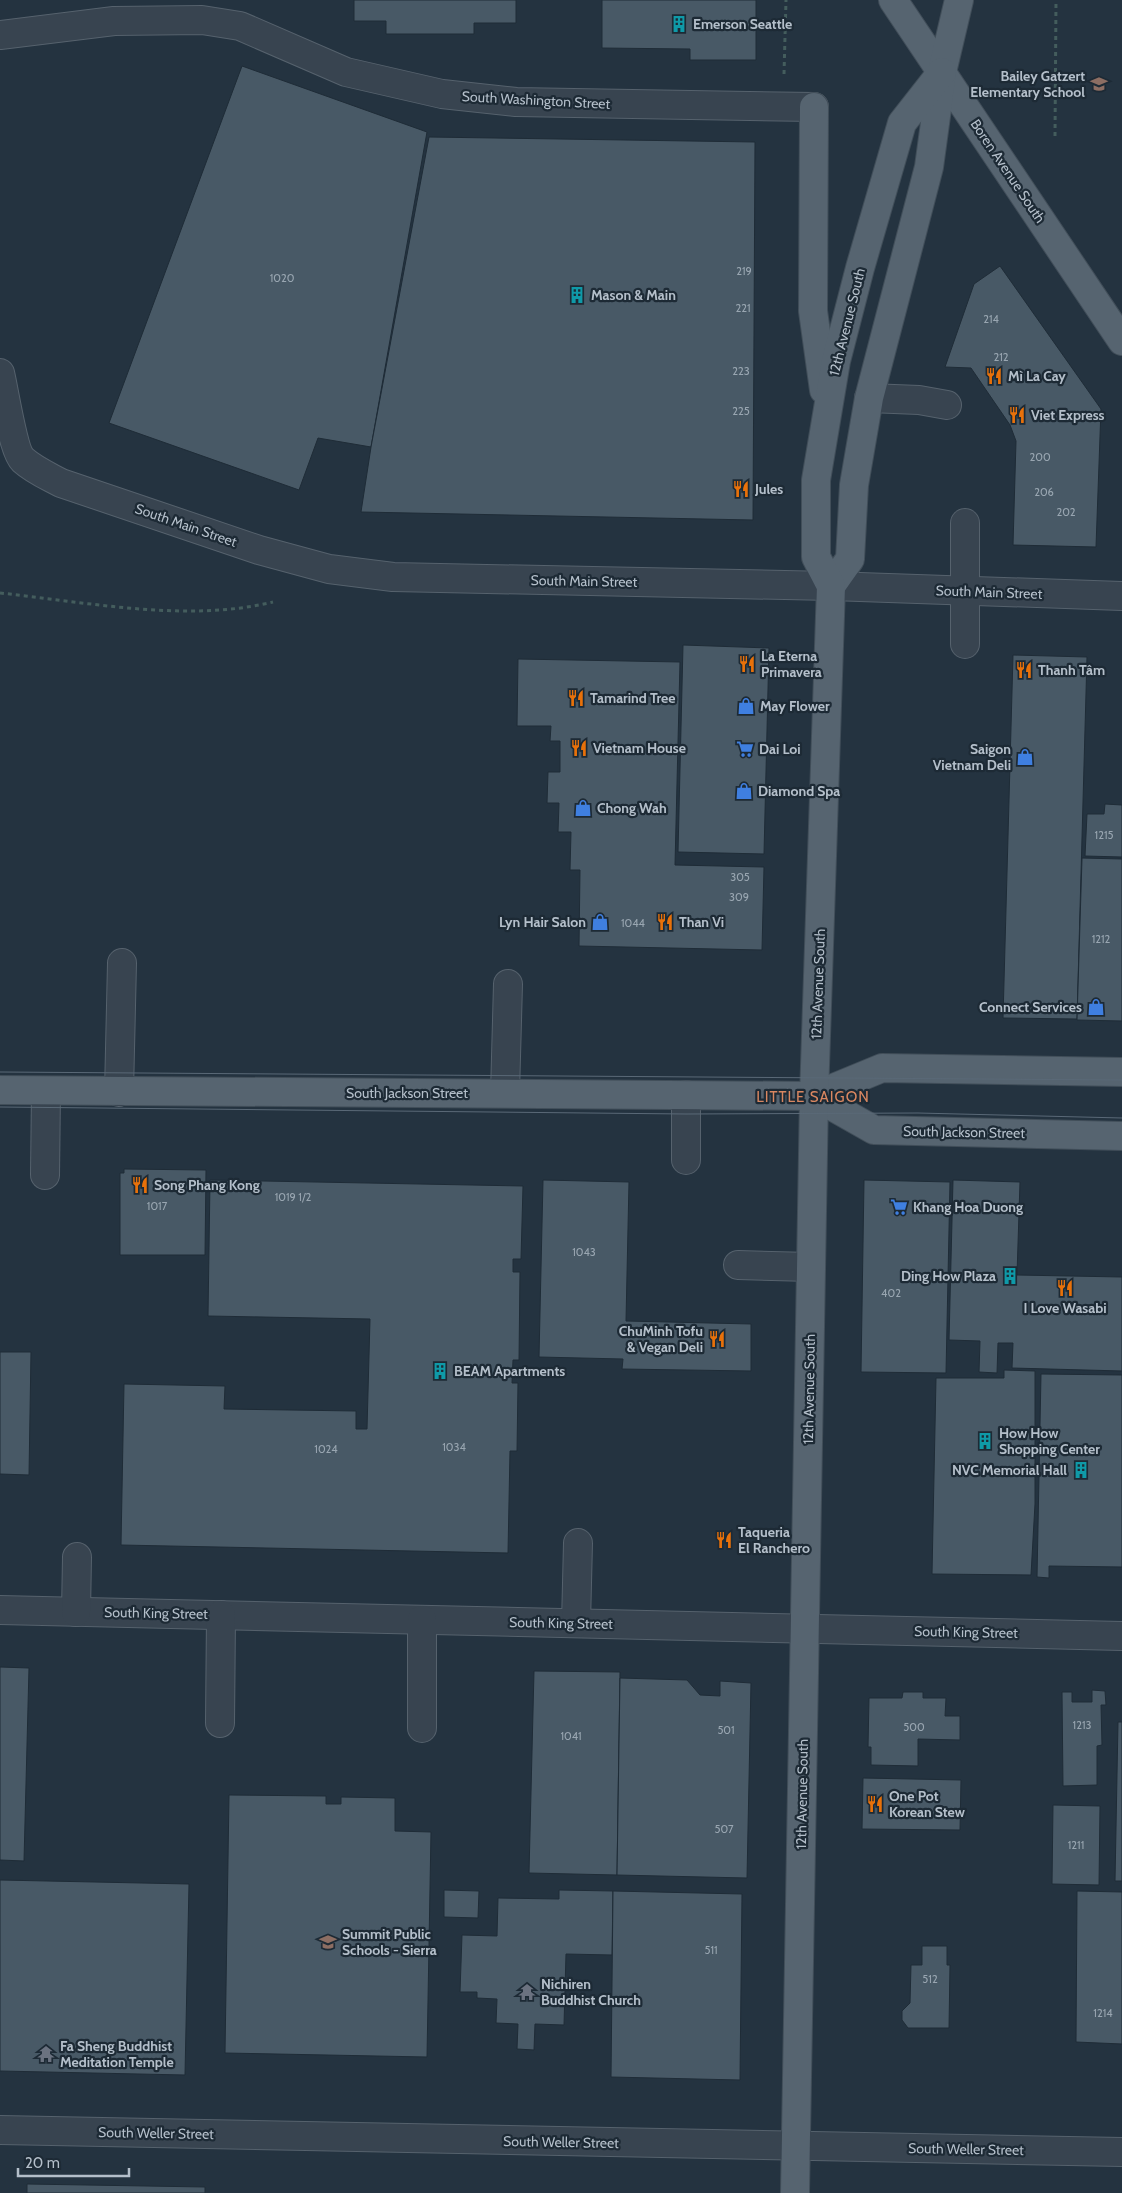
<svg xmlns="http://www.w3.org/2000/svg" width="1122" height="2193" font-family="Cabin,sans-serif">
<rect width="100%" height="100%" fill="#243340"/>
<g fill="#485966" stroke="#1f2c37">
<polygon points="354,0 516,0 516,23 474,23 474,34 386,34 386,21 354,21"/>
<polygon points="602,0 756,0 756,60 690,60 690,49 602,48"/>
<polygon points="242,66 427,132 371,447 318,438 299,490 109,423"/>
<polygon points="429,137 755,142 753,520 361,512 371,447"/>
<polygon points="1000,266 1101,409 1096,547 1013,545 1016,441 1010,425 971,368 945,367 974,284"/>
<polygon points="683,645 769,648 764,854 678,852"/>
<polygon points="1013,655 1087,657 1077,1019 1003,1018"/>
<polygon points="518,659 680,662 675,865 764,867 762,950 579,946 580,870 570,870 571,832 558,832 559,803 547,803 548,772 560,772 560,741 550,741 551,726 517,726"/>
<polygon points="1105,804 1122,805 1122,857 1085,856 1087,814 1104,814"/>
<polygon points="1082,858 1122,859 1122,1021 1077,1020"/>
<polygon points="124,1169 206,1170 205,1255 120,1255 120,1173 124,1173"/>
<polygon points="210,1180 523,1186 521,1259 513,1259 513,1272 520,1272 519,1360 513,1360 512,1383 518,1383 517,1451 510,1451 508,1553 121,1545 124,1384 225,1386 224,1409 356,1411 356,1429 367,1429 370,1319 208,1316"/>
<polygon points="543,1180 629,1182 626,1321 751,1324 751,1371 622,1369 623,1359 539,1357"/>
<polygon points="864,1180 950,1182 946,1373 861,1372"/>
<polygon points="953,1180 1020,1182 1017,1275 1122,1277 1122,1371 1012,1368 1013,1343 998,1343 997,1373 979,1372 980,1341 949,1340"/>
<polygon points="0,1352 31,1352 29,1475 0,1474"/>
<polygon points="1004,1370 1035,1371 1035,1504 1031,1575 932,1574 936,1378 1004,1378"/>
<polygon points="1041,1374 1122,1375 1122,1567 1049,1566 1049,1578 1037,1577"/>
<polygon points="0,1667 29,1668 24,1861 0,1860"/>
<polygon points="534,1671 620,1672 617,1875 529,1873"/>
<polygon points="620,1678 687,1680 700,1695 720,1696 720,1681 751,1683 747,1878 617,1875"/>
<polygon points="1092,1690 1105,1691 1106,1705 1101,1705 1102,1745 1097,1746 1097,1785 1063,1786 1062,1692 1072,1692 1072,1702 1092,1702"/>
<polygon points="903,1692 923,1692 923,1698 946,1698 945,1716 960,1716 960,1740 918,1739 918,1766 871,1765 871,1747 868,1747 869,1698 902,1698"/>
<polygon points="1118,1722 1122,1722 1122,1881 1115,1881"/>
<polygon points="863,1778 961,1780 960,1830 862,1829"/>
<polygon points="229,1795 326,1796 326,1804 341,1804 341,1797 395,1798 395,1831 431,1832 427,2057 225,2053"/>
<polygon points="1053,1805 1100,1806 1099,1885 1052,1884"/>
<polygon points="0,1880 189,1884 185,2075 0,2071"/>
<polygon points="444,1890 479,1891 478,1918 444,1917"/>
<polygon points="559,1890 613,1891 612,1955 566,1954 564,2025 535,2024 534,2050 517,2049 518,2024 496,2023 497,1999 477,1998 477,1992 460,1992 462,1935 497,1936 498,1898 559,1899"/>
<polygon points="613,1891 742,1894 740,2080 611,2077"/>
<polygon points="1077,1891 1122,1892 1122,2044 1076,2042"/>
<polygon points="922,1946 947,1946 947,1965 950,1965 949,2028 908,2028 902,2020 902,2011 910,2003 911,1965 922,1965"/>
<polygon points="27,2184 205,2187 205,2193 27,2193"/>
</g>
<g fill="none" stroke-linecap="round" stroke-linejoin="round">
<g stroke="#56626d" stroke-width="30">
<g id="minor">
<polyline points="0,35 114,21 202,20 240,26 346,72 442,94 516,102 814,107"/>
<path d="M0,373C4,389 13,451 23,460C34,470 48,476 61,483L259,550L329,569L393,577L831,586L1122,596"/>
<polyline points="869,398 919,400 947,405"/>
<polyline points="965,523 965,644"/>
<polyline points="119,1092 122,963"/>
<polyline points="505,1093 508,984"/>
<polyline points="686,1160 686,1095"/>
<polyline points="45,1175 46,1091"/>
<polyline points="738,1265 811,1267"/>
<polyline points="0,1610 1122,1636"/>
<polyline points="76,1612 77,1557"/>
<polyline points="422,1620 422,1728"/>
<polyline points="576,1623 578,1543"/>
<polyline points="220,1723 221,1615"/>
<polyline points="0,2130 1122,2152"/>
</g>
</g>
<g stroke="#414e59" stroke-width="30">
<g id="major">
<polyline points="893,0 1122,341"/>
<polyline points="814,107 813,311 824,390"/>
<polyline points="831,586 850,559 854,485 869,398 929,167 942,72 959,0"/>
<polyline points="0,1090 814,1096 882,1068 1122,1072"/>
<polyline points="814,1096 874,1130 1122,1136"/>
<polyline points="795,2193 814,1096 831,586 816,557 816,480 836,361 860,268 902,123 942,72"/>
</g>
</g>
<g stroke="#445d5d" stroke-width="3" stroke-dasharray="4 4" stroke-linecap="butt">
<polyline points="784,74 786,0"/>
<polyline points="1055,136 1056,0"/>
<path d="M0,593C87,602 187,623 273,602"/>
</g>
<use href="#minor" stroke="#384450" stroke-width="28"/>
<use href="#major" stroke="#566470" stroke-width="28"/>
<g stroke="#5a6977" stroke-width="1">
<polyline points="0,1072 1122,1080"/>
<polyline points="0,1107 686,1114 918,1113 1122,1118"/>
</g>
</g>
<defs>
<g id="building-bare" transform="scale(1.35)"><path d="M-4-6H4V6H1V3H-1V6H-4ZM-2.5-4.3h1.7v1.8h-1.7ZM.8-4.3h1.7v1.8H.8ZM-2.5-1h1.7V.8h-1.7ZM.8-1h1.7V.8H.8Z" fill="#0f9aa8" stroke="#1d2a35" stroke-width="2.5" paint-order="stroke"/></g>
<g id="school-bare" transform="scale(1.35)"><path d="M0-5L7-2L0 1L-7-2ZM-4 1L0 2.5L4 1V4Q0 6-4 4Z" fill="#8d6e63" stroke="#1d2a35" stroke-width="2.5" paint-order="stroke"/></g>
<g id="restaurant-bare" transform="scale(1.35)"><path d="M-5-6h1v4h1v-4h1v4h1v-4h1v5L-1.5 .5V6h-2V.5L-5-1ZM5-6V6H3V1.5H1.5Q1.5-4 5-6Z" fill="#e8710a" stroke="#1d2a35" stroke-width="2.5" paint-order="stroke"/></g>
<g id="shop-bare" transform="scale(1.35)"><path d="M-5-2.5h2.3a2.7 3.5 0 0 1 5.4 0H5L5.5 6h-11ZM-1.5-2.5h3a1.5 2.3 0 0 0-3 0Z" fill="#3f7fe0" stroke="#1d2a35" stroke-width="2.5" paint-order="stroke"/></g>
<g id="supermarket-bare" transform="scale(1.35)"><path d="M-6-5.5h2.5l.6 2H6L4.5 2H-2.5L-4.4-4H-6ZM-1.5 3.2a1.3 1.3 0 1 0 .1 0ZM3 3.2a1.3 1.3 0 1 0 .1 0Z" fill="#3f7fe0" stroke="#1d2a35" stroke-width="2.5" paint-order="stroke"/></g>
<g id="temple-bare" transform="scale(1.35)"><path d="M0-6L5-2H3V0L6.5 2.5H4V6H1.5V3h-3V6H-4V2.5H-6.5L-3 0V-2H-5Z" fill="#6b7280" stroke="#1d2a35" stroke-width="2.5" paint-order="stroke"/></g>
</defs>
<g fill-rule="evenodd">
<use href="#building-bare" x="679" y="24"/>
<use href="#school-bare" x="1099" y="84"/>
<use href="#building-bare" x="577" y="295"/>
<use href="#restaurant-bare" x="994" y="376"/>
<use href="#restaurant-bare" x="1017" y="415"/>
<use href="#restaurant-bare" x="741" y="489"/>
<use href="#restaurant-bare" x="747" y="664"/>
<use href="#restaurant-bare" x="1024" y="670"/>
<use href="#restaurant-bare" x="576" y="698"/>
<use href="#shop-bare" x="746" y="706"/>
<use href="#restaurant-bare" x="579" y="748"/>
<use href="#supermarket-bare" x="745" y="749"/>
<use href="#shop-bare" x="1025" y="757"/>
<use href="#shop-bare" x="744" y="791"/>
<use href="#shop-bare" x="583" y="808"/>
<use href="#shop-bare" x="600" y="922"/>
<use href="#restaurant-bare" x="665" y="922"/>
<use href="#shop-bare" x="1096" y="1007"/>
<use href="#restaurant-bare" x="140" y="1185"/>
<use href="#supermarket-bare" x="899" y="1207"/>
<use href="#building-bare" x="1010" y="1276"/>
<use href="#restaurant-bare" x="1065" y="1288"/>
<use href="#restaurant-bare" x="717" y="1339"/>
<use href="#building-bare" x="440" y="1371"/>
<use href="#building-bare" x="985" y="1441"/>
<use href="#building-bare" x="1081" y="1470"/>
<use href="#restaurant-bare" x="724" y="1540"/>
<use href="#restaurant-bare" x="875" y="1804"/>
<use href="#school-bare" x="328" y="1942"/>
<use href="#temple-bare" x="527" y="1992"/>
<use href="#temple-bare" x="46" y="2054"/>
</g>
<g text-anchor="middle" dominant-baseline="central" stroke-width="4.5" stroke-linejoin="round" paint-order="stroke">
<g font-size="11" fill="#99a6b1">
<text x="744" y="271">219</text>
<text x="282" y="278">1020</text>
<text x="743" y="308">221</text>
<text x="991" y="319">214</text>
<text x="1001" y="357">212</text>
<text x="741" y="371">223</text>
<text x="741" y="411">225</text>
<text x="1040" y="457">200</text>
<text x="1044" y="492">206</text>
<text x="1066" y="512">202</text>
<text x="1104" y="835">1215</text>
<text x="740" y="877">305</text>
<text x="739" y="897">309</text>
<text x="633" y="923">1044</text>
<text x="1101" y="939">1212</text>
<text x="293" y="1197">1019 1/2</text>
<text x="157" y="1206">1017</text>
<text x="584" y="1252">1043</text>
<text x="891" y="1293">402</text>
<text x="454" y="1447">1034</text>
<text x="326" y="1449">1024</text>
<text x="1082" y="1725">1213</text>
<text x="914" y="1727">500</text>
<text x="726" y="1730">501</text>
<text x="571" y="1736">1041</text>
<text x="724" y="1829">507</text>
<text x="1076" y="1845">1211</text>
<text x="711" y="1950">511</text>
<text x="930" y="1979">512</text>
<text x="1103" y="2013">1214</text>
</g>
<g font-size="14" font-weight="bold" fill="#b4bfca" stroke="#1d2a35" text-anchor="start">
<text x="693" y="24">Emerson Seattle</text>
<text x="1085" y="76" text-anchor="end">Bailey Gatzert<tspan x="1085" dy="16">Elementary School</tspan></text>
<text x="591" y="295">Mason &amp; Main</text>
<text x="1008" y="376">Mì La Cay</text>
<text x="1031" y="415">Viet Express</text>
<text x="755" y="489">Jules</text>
<text x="761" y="656">La Eterna<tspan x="761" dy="16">Primavera</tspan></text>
<text x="1038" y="670">Thanh Tâm</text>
<text x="590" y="698">Tamarind Tree</text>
<text x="760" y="706">May Flower</text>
<text x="593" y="748">Vietnam House</text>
<text x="759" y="749">Dai Loi</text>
<text x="1011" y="749" text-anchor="end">Saigon<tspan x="1011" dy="16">Vietnam Deli</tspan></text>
<text x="758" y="791">Diamond Spa</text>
<text x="597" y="808">Chong Wah</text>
<text x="586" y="922" text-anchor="end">Lyn Hair Salon</text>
<text x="679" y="922">Than Vi</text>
<text x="1082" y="1007" text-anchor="end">Connect Services</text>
<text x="154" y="1185">Song Phang Kong</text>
<text x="913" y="1207">Khang Hoa Duong</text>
<text x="996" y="1276" text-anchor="end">Ding How Plaza</text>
<text x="1065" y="1308" text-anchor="middle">I Love Wasabi</text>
<text x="703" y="1331" text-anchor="end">ChuMinh Tofu<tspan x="703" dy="16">&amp; Vegan Deli</tspan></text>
<text x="454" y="1371">BEAM Apartments</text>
<text x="999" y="1433">How How<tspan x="999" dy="16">Shopping Center</tspan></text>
<text x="1067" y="1470" text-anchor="end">NVC Memorial Hall</text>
<text x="738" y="1532">Taqueria<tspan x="738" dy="16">El Ranchero</tspan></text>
<text x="889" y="1796">One Pot<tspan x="889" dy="16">Korean Stew</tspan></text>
<text x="342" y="1934">Summit Public<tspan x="342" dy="16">Schools - Sierra</tspan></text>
<text x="541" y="1984">Nichiren<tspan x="541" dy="16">Buddhist Church</tspan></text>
<text x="60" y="2046">Fa Sheng Buddhist<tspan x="60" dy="16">Meditation Temple</tspan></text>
</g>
<g font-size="14" fill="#b4bfca" stroke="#1d2a35">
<text transform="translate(536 100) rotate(3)">South Washington Street</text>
<text transform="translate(1008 171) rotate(56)">Boren Avenue South</text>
<text transform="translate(847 322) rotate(-76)">12th Avenue South</text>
<text transform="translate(186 525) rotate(19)">South Main Street</text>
<text transform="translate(584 581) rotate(1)">South Main Street</text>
<text transform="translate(989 592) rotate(2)">South Main Street</text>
<text transform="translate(818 984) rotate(-88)">12th Avenue South</text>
<text x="407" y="1093">South Jackson Street</text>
<text transform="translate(964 1132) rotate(1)">South Jackson Street</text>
<text transform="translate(809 1389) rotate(-89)">12th Avenue South</text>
<text transform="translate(156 1613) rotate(1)">South King Street</text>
<text transform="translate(561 1623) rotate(1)">South King Street</text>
<text transform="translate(966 1632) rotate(1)">South King Street</text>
<text transform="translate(802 1794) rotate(-89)">12th Avenue South</text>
<text transform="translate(156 2133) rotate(1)">South Weller Street</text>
<text transform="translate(561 2142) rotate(1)">South Weller Street</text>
<text transform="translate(966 2149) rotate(1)">South Weller Street</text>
</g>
<g font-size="15" letter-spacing="1" fill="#d98761" stroke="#1d2a35">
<text x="813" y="1097">LITTLE SAIGON</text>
</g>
</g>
<path d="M18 2168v8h111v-8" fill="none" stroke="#b4bfca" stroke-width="2.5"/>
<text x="25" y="2168" font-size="15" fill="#b4bfca" stroke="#1d2a35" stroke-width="4" paint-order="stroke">20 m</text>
</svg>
